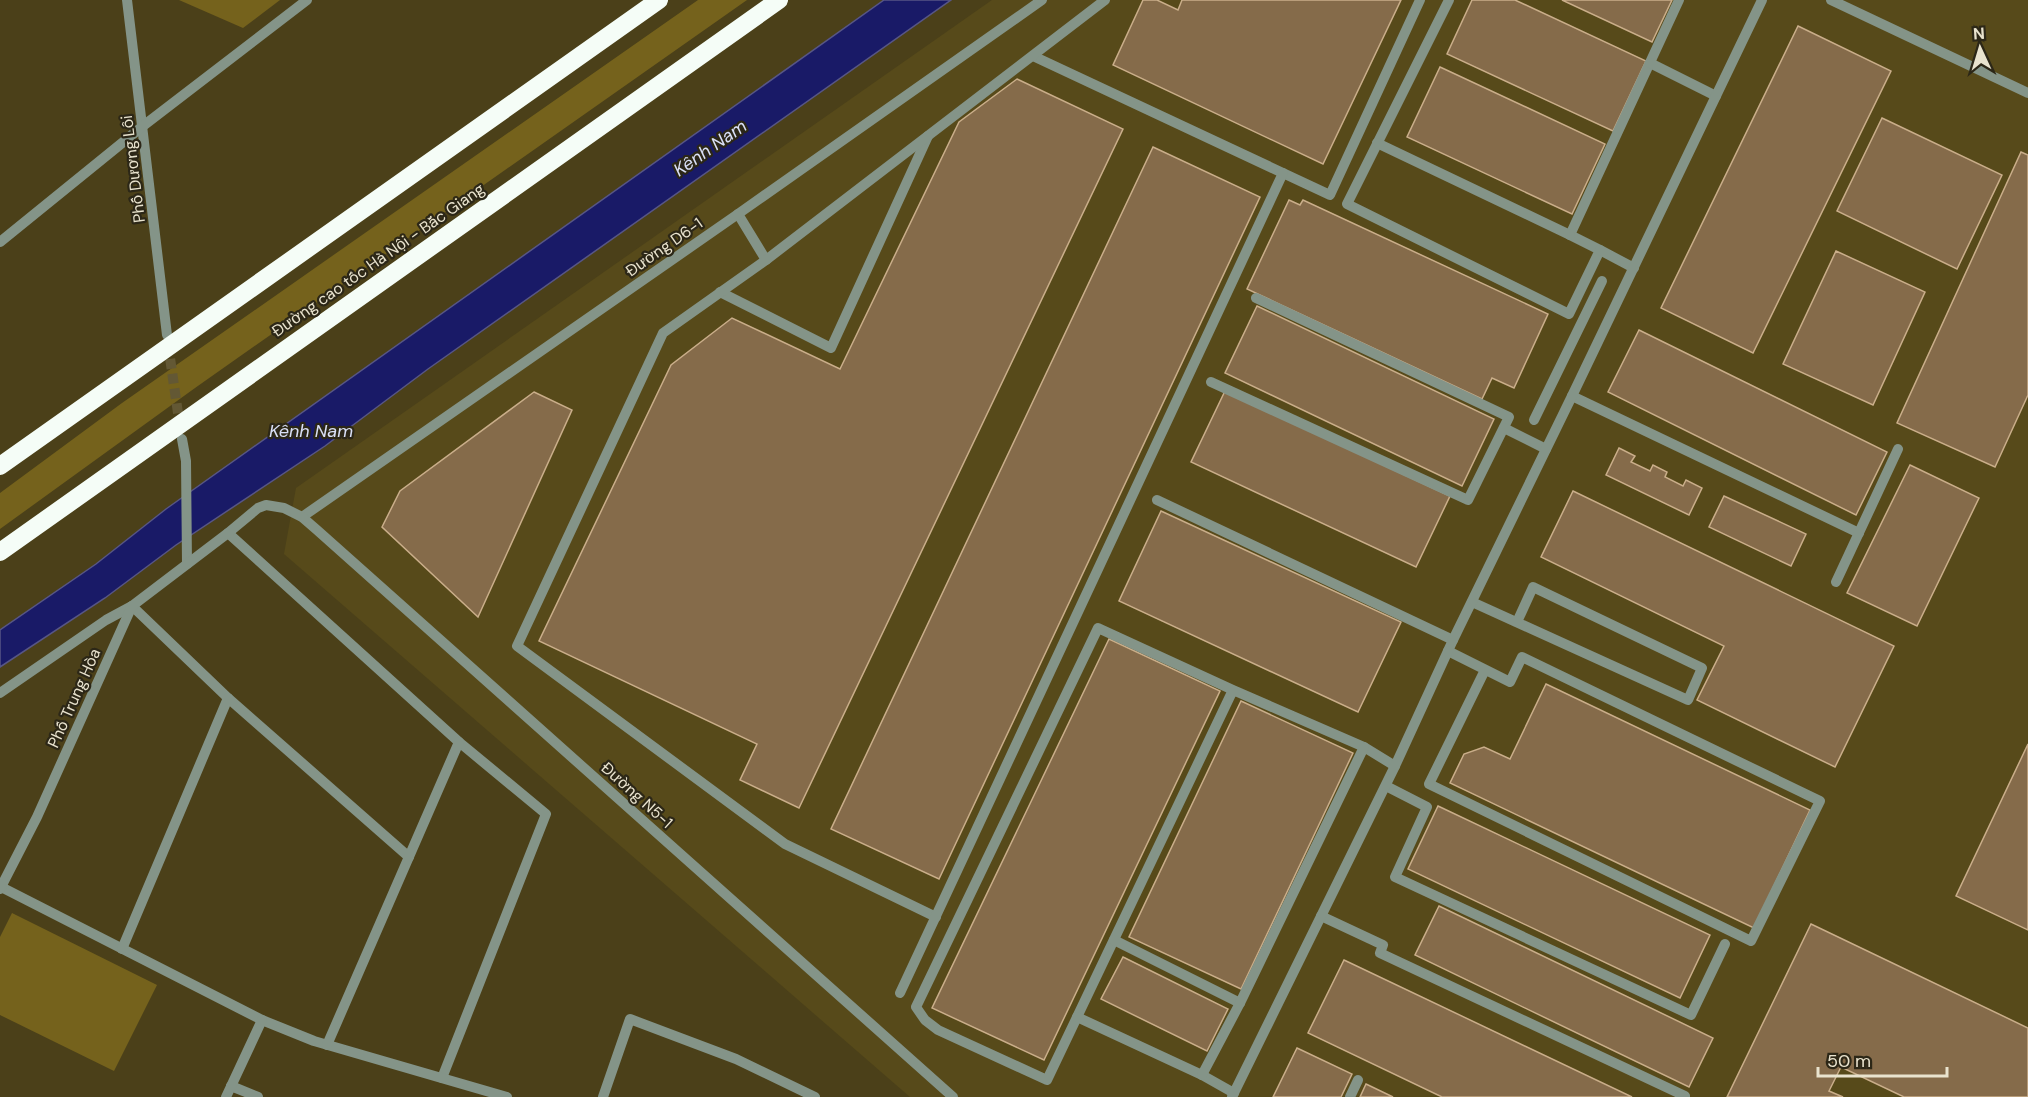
<svg xmlns="http://www.w3.org/2000/svg" width="2028" height="1097" font-family="'DM Sans',sans-serif">
<rect width="100%" height="100%" fill="#4b4019"/>
<polygon fill="#574a1a" points="992,0 2028,0 2028,1097 910,1097 284,554 296,488"/>
<g fill="#75621c">
<polygon points="179,0 280,0 243,28"/>
<polygon points="698,0 747,0 195,388 0,529 0,493 122,403"/>
<polygon points="12,913 157,985 114,1071 0,1015 0,937"/>
</g>
<polygon fill="#191a67" stroke="#575686" stroke-width="1.5" points="884,0 951,0 428,369 325,446 176,545 105,598 0,667 0,630 96,564 166,509"/>
<g fill="#856b4a" stroke="#caae8a" stroke-width="1.5">
<polygon points="1143,0 1157,0 1178,10 1182,0 1401,0 1323,164 1113,65"/>
<polygon points="1472,0 1515,0 1646,61 1613,131 1447,54"/>
<polygon points="1562,0 1672,0 1652,42"/>
<polygon points="1798,26 1891,71 1753,353 1661,308"/>
<polygon points="1440,67 1605,144 1572,214 1407,137"/>
<polygon points="1017,79 1123,129 799,808 740,780 757,744 539,641 671,365 732,318 840,369 959,122"/>
<polygon points="1882,118 2002,175 1957,269 1837,211"/>
<polygon points="1153,147 1260,197 939,879 831,829"/>
<polygon points="2021,152 2028,155 2028,395 1995,467 1897,423"/>
<polygon points="1289,200 1300,205 1303,200 1548,314 1514,388 1492,378 1482,399 1247,289"/>
<polygon points="1836,251 1925,292 1873,405 1783,364"/>
<polygon points="1257,306 1494,419 1462,486 1225,373"/>
<polygon points="1639,330 1887,452 1856,515 1608,392"/>
<polygon points="1225,391 1450,496 1416,567 1191,462"/>
<polygon points="534,392 572,410 478,617 382,527 400,491"/>
<polygon points="1619,448 1635,456 1631,462 1650,471 1653,465 1667,472 1665,477 1683,486 1686,480 1702,488 1689,515 1606,475"/>
<polygon points="1910,465 1979,498 1917,626 1847,593"/>
<polygon points="1573,491 1894,646 1835,767 1697,700 1724,646 1541,557"/>
<polygon points="1724,496 1806,534 1791,566 1709,527"/>
<polygon points="1161,511 1401,622 1358,712 1119,601"/>
<polygon points="1109,639 1220,691 1044,1060 932,1008"/>
<polygon points="1546,684 1810,810 1754,928 1450,783 1464,754 1484,747 1510,759"/>
<polygon points="1241,701 1353,753 1241,989 1129,937"/>
<polygon points="2028,744 2028,930 1956,896"/>
<polygon points="1438,806 1710,935 1680,998 1408,869"/>
<polygon points="1439,906 1713,1038 1689,1087 1415,955"/>
<polygon points="1811,924 2028,1028 2028,1097 1904,1097 1841,1067 1829,1091 1843,1097 1727,1097"/>
<polygon points="1123,957 1228,1009 1207,1051 1101,999"/>
<polygon points="1344,960 1632,1097 1442,1097 1308,1033"/>
<polygon points="1297,1048 1352,1074 1341,1097 1273,1097"/>
<polygon points="1366,1084 1393,1097 1360,1097"/>
</g>
<g fill="none" stroke-linecap="round" stroke-linejoin="round">
<polyline stroke="#635834" stroke-width="10" stroke-dasharray="10 5" stroke-linecap="butt" points="168,344 180,427"/>
<g stroke="#849488" stroke-width="10">
<polyline points="127,0 167,335"/>
<polyline points="1449,0 1347,204 1569,314 1600,250 1570,235 1679,0"/>
<polyline points="1831,0 2028,93"/>
<polyline points="1033,56 1330,195 1420,0"/>
<polyline points="1650,63 1716,96"/>
<polyline points="1377,143 1570,235"/>
<polyline points="738,214 766,260"/>
<polyline points="0,242 143,126 307,0"/>
<polyline points="1600,250 1634,268"/>
<polyline points="720,292 831,348 928,136"/>
<polyline points="1211,382 1468,500 1509,417 1256,298"/>
<polyline points="1572,396 1859,533"/>
<polyline points="1534,420 1602,281"/>
<polyline points="1504,428 1546,449"/>
<polyline points="182,439 186,461 187,564"/>
<polyline points="1157,500 1453,640"/>
<polyline points="302,517 738,214 1042,0"/>
<polyline points="228,533 459,742 546,814 442,1078"/>
<polyline points="1836,582 1898,449"/>
<polyline points="1472,602 1688,700 1702,668 1533,587 1517,622"/>
<polyline points="132,606 228,698 409,857"/>
<polyline points="1448,651 1510,682 1522,657 1820,801 1751,941 1429,784 1485,670"/>
<polyline points="1233,690 1047,1080 938,1030 925,1020 916,1007 1098,628 1233,690 1364,747 1395,766"/>
<polyline points="0,693 106,620 132,606"/>
<polyline points="1386,786 1427,807 1395,877 1691,1015 1725,944"/>
<polyline points="1,887 262,1020 314,1041 507,1097"/>
<polyline points="0,889 37,817 132,606 228,533 258,508 266,505 284,508 302,517 317,530 953,1097"/>
<polyline points="1321,916 1383,945 1380,953 1685,1096"/>
<polyline points="936,917 785,844 517,646 663,333 766,260 1105,0"/>
<polyline points="1114,940 1240,1003"/>
<polyline points="122,949 228,698"/>
<polyline points="900,993 1283,173"/>
<polyline points="1077,1017 1202,1075 1234,1093"/>
<polyline points="327,1045 459,742"/>
<polyline points="1202,1075 1240,1003 1364,747"/>
<polyline points="231,1086 258,1097"/>
<polyline points="226,1097 262,1020"/>
<polyline points="603,1097 630,1019 736,1059 815,1097"/>
<polyline points="1232,1097 1395,766 1453,640 1572,396 1762,0"/>
<polyline points="1350,1097 1358,1080"/>
</g>
<g stroke="#f5fdf7" stroke-width="18">
<polyline points="0,466 659,0"/>
<polyline points="0,552 779,0"/>
</g>
</g>
<g text-anchor="middle" dominant-baseline="central" stroke-width="4.5" stroke-linejoin="round" paint-order="stroke">
<g font-size="16" fill="#e9e3ce" stroke="#2c2717">
<text transform="translate(133 169) rotate(-97)">Phố Dương Lôi</text>
<text transform="translate(664 247) rotate(-35)">Đường D6-1</text>
<text transform="translate(378 260) rotate(-35)">Đường cao tốc Hà Nội - Bắc Giang</text>
<text transform="translate(74 698) rotate(-66)">Phố Trung Hòa</text>
<text transform="translate(637 795) rotate(42)">Đường N5-1</text>
</g>
<g font-size="18" font-style="italic" fill="#dae0f7" stroke="#2c2717">
<text transform="translate(710 148) rotate(-35)">Kênh Nam</text>
<text x="311" y="431">Kênh Nam</text>
</g>
</g>
<g transform="translate(1980 48) rotate(356)" stroke="#2c2717" stroke-width="4.5" paint-order="stroke">
<path d="M0-4.5L10 22L0 15L-10 22Z" fill="#e9e3ce"/>
<text y="-9" font-size="16" font-weight="bold" text-anchor="middle" fill="#e9e3ce">N</text>
</g>
<path d="M1818 1067v9h129v-9" fill="none" stroke="#e9e3ce" stroke-width="3"/>
<text x="1827" y="1067" font-size="18" fill="#e9e3ce" stroke="#2c2717" stroke-width="4.5" paint-order="stroke">50 m</text>
</svg>
